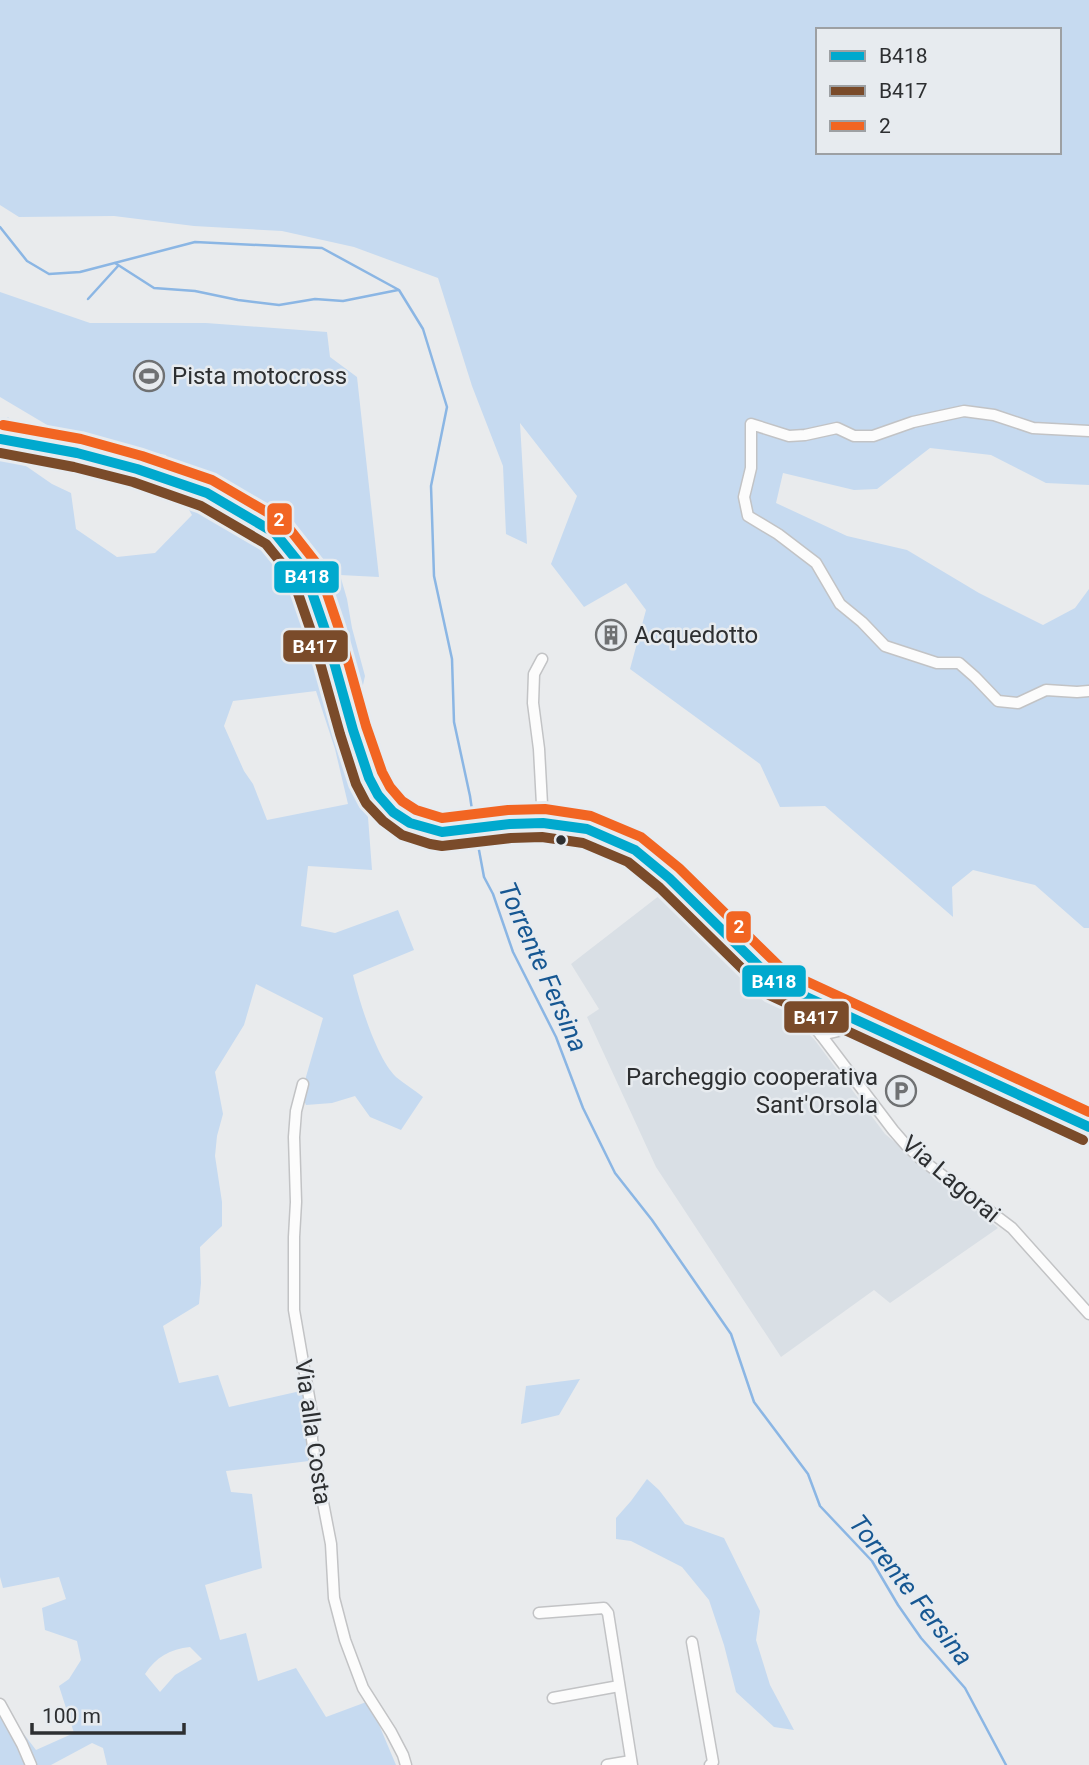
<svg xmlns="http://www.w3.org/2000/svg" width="1089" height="1765" font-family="Roboto,sans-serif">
<rect width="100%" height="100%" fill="#e9ebed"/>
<polygon fill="#d9dfe5" points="664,892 814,1039 885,1134 998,1228 890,1303 874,1290 781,1357 656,1167 587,1017 599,1009 571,964"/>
<g fill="#c6daf0" fill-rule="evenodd">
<path d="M0,0H1089V485L1046,483L991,455L930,448L877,489L854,490L783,473L776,503L847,536L907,550L979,593L1043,625L1075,608L1089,589V928H1084L1035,885L973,870L952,887L953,917L825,806L780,807L760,764L630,669L646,610L626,583L584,607L551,564L577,496L520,423L527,544L506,534L503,466L472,386L438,278L354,247L282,231L194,226L114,216L19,217L0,205ZM818,30H1059V152H818Z"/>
<path d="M0,292L90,323H206L327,332L330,357L357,377L379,577L340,575L347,599L352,628L365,676L349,748L368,817L372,870L308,866L301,926L335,933L398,910L414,950L353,975C360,1003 376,1057 396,1077C404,1084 415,1090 423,1097L401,1130L370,1117L355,1096L332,1103L306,1105L301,1094L323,1018L256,984L244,1025L215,1072L223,1114L217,1136L215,1156L222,1202V1226L200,1247L201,1283L199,1304L163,1326L179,1383L218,1375L229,1407L305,1390L309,1461L226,1471L231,1492L252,1494L262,1568L205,1585L220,1640L246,1633L258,1681L296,1668L326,1717L369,1701L396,1765H107L103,1748L92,1743L51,1765H0V1703L36,1750L74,1733L59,1686L69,1679L81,1660L77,1641L45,1630L42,1608L66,1599L59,1577L3,1588L0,1577V459L26,466L52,484L71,493L76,529L117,557L155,553L192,515L179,493L166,455L69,438L0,397ZM316,691L335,749L348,804L267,820L253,784L244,771L224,726L233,701ZM190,1647L202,1659L175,1675L160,1692L145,1674C156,1657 170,1649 190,1647Z"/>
<polygon points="580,1379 559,1415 521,1424 526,1386"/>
<polygon points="647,1479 659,1490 685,1524 724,1538 760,1611 756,1640 770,1685 794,1730 774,1727 736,1692 724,1645 709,1600 682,1567 631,1541 616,1539 616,1518 631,1501"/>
</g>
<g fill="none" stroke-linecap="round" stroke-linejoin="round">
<g stroke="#8bb6e4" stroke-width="2.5">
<polyline points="0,227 27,261 49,274 80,272 195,242 322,248 399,290 423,329 447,407 431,486 434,576 452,659 454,722 470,796 474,824"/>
<polyline points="115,263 154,288 195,291 238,300 279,305 315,299 343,301 398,290"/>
<polyline points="88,299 118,266"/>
<polyline points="8,419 11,431"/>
<polyline points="476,834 484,877 493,894 513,952 556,1037 583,1108 615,1173 652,1220 731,1334 754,1402 808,1474 820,1506 872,1561 898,1605 921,1638 965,1688 1006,1765"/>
</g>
<polyline stroke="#c3c5c7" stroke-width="14" stroke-dasharray="14 7" stroke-linecap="butt" points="137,469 207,493 275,533"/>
<g stroke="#c2c3c5" stroke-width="13">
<g id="minor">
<polyline points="1089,431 1033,428 994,415 964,411 913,422 873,436 854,436 837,428 805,435 789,436 751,424 751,468 744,497 748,516 778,534 816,563 840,604 862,622 885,646 937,663 959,663 975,677 998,701 1018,703 1046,690 1077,692 1089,691"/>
<polyline points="542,659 534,674 533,703 539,749 543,823"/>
<polyline points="779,986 821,1035 893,1130 906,1145 922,1160 1012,1228 1089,1314"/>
<polyline points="821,1035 847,1029 869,1037 885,1034"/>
<polyline points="821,1035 832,1009"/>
<polyline points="303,1084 296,1111 294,1137 296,1202 294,1237 294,1310 312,1414 312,1439 315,1461 331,1544 334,1598 345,1640 363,1688 391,1732 403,1755 406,1765"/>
<polyline points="539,1613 604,1608 608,1613 632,1765"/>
<polyline points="692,1642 713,1762 710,1765"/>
<polyline points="553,1698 619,1686"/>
<polyline points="0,1704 22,1744 31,1765"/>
<polyline points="607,1765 631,1761"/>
</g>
</g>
<g stroke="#c2c3c5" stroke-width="18">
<g id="secondary">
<polyline points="0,439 77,453 137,469"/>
<polyline points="275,533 304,569 325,630 353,730 369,778 378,795 393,812 410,823 434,831 442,832 510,824 543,823 587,829 635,850 669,878 776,983 1089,1127"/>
</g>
</g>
<use href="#minor" stroke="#fcfcfc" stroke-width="10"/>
<use href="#secondary" stroke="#fcfcfc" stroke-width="14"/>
<g stroke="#e7ebef" stroke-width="16">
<polyline id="bus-1" points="0,439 77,453 137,469 207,493 275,533 304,569 325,630 353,730 369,778 378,795 393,812 410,823 442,832 510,824 543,823 587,829 635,850 669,878 776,983 1089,1127"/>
</g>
<g stroke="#e7ebef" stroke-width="16">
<polyline id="bus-2" points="0,453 74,467 133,482 201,506 266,544 292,576 312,634 340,734 356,784 366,803 383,821 402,835 430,844 442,846 511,838 542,837 583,843 628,862 660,888 769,995 1083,1140"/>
</g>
<g stroke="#e7ebef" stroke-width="16">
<polyline id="bus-3" points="3,425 81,439 142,456 212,480 284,522 317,564 338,626 366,726 382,772 390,787 402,801 416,810 442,818 508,810 545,809 591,816 641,837 679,868 784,971 1089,1112"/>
</g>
<use href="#bus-1" stroke="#00a9ce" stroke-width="10"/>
<use href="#bus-2" stroke="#7a4b2a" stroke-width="10"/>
<use href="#bus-3" stroke="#f26522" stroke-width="10"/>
</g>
<defs>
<g id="stadium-ring" transform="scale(1.575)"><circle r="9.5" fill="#e7ebef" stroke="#6f7173" stroke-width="1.5"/><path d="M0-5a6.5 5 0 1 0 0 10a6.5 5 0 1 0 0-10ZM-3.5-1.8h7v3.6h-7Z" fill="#6f7173"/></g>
<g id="building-ring" transform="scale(1.575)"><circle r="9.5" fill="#e7ebef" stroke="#6f7173" stroke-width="1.5"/><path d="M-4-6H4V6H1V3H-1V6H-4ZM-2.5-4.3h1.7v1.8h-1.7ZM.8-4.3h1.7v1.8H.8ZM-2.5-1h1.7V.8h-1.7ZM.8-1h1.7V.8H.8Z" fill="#6f7173"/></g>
<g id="parking-ring" transform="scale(1.575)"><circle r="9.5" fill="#e7ebef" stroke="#6f7173" stroke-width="1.5"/><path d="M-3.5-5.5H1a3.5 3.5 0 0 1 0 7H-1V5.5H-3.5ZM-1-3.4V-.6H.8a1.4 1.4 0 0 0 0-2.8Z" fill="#6f7173"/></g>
</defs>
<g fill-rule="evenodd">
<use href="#stadium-ring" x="149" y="376"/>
<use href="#building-ring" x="611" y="635"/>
<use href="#parking-ring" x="901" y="1091"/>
</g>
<circle fill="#2d2f31" stroke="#e7ebef" stroke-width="2.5" cx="561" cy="840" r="6"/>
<g text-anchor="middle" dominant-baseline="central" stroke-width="5" stroke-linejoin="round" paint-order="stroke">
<g font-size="24" fill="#2d2f31" stroke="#e7ebef" text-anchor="start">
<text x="172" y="376">Pista motocross</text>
<text x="634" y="635">Acquedotto</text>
<text x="878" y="1077" text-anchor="end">Parcheggio cooperativa<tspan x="878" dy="28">Sant'Orsola</tspan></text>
</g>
<g font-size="24" fill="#2d2f31" stroke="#e7ebef">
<text transform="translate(951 1179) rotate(40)">Via Lagorai</text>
<text transform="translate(313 1432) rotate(82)">Via alla Costa</text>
</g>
<g font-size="26" font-style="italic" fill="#165792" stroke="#e7ebef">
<text transform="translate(543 967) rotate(66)">Torrente Fersina</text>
<text transform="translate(911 1590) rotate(52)">Torrente Fersina</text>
</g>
</g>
<g stroke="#e7ebef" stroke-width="2.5">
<rect x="266" y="502" width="27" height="34" rx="7" fill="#f26522"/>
<rect x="273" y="560" width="67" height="34" rx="7" fill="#00a9ce"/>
<rect x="282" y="629" width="67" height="34" rx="7" fill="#7a4b2a"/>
<rect x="725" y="910" width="27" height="34" rx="7" fill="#f26522"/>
<rect x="741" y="964" width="66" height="34" rx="7" fill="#00a9ce"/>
<rect x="783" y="1000" width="67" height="34" rx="7" fill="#7a4b2a"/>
</g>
<g font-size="19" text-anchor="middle" font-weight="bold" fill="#fff">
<text x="279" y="526">2</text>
<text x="307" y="583">B418</text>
<text x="315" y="653">B417</text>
<text x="739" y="933">2</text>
<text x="774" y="988">B418</text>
<text x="816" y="1024">B417</text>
</g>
<rect x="816" y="28" width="245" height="126" fill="#e7ebef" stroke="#9da0a3" stroke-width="2"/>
<rect x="830" y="51" width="35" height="10" fill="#00a9ce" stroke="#9da0a3" stroke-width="2"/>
<text x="879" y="63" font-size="21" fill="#2d2f31">B418</text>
<rect x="830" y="86" width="35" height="10" fill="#7a4b2a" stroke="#9da0a3" stroke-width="2"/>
<text x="879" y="98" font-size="21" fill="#2d2f31">B417</text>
<rect x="830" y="121" width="35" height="10" fill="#f26522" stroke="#9da0a3" stroke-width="2"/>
<text x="879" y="133" font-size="21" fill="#2d2f31">2</text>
<path d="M32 1723v10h152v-10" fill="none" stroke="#2d2f31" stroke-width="3.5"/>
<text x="42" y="1723" font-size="21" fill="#2d2f31" stroke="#e7ebef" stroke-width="5" paint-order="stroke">100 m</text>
</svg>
